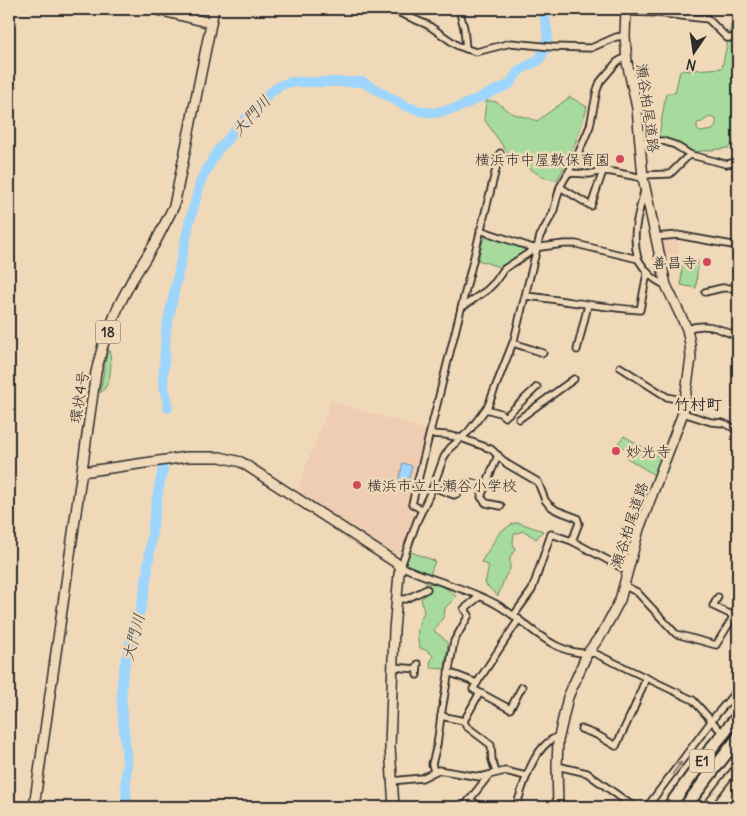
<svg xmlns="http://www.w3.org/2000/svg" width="747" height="816" font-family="Delius,'Klee One',sans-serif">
<rect width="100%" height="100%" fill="#f0d9b8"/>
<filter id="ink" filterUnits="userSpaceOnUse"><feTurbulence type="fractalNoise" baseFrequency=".02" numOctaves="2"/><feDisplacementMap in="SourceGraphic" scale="10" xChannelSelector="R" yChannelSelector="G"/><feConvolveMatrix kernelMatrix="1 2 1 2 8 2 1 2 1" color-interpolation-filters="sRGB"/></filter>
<g filter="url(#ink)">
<g fill="#eecdb2">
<polygon points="677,238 680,259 680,271 667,271 661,239"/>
<polygon points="331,401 430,431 409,508 415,517 402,553 395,557 296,492"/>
</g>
<g fill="#a7db9d" stroke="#698364" fill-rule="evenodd">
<path d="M738,21V137L729,148L693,152L659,136L666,93H675L680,71L722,68L731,25ZM709,117L716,119V125L713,130L700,132L697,129V123L702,122Z"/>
<path d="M570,97L587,107C580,133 571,156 557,180L542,177L507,152L484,119L486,101C502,100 500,108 512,113C520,117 529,117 537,121Z"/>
<polygon points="484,237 530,249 502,268 478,260"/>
<polygon points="682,259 698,261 696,288 681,285"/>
<path d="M108,347C113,359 112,385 100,393Z"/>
<polygon points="624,436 663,459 656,476 627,458 630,453 618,443"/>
<polygon points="514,523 520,523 543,531 536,539 524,531 514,534 513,543 515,550 510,557 510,569 505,577 498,596 485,584 489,566 481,562 500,532"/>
<polygon points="411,552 435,561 430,574 407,565 406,562"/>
<path d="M425,583C436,583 450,588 456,597L445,608L444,616L434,631L442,637L448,644L445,669L431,668L430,663L433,656L428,651L420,648C415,634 418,624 424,612L421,599L429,590Z"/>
</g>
<polygon fill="#9ed5fd" stroke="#7091a9" points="403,463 412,466 407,485 398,482"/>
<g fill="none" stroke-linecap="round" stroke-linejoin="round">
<g stroke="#9ed5fd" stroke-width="10">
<polyline points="168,408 167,399 163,383 166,330 189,224 201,180 218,150 248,116 270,93 281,85 291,82 363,82 405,106 421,111 434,113 457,108 510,84 516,74 523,68 539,60 544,51 548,35 543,9"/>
<path d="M128,807C127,799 125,789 126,781C126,774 127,768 127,762C125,733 119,703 123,674C127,645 140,619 145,589C151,549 153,508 163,469"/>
</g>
<g stroke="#2b2b2b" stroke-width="9">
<g id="street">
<polyline points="390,9 428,25 458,46 476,52 511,43 552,47 591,48 616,37 625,36"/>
<polyline points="459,9 464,28 466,49"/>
<polyline points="626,12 656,13 708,19 727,38 732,38 738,34"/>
<path d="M627,56L617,62L600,82L597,90L590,126L576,159L560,187L553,213L540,236L514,340L488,406L469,431L450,448L444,457L433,487L417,521L401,566C431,581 465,587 494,603C528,621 551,657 594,653L693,700L718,728"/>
<polyline points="641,143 663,141 675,145 691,155 726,164 738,162"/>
<polyline points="569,173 589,174 603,171 613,172 643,178"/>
<polyline points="643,175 670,174 686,158 691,155"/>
<polyline points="560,187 591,206 603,171"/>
<path d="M480,230L533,248L564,244H576L638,259C645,270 653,281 666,285"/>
<polyline points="655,237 677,235 738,246"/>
<path d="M638,259C631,233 638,217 644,191"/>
<polyline points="705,292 722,288 738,288"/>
<path d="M526,296C564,300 602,308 640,310L647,273"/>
<polyline points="461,308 487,290 495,282 504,269 535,249"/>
<path d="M687,329C705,322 718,328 736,336L738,335"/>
<polyline points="513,343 543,353"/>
<polyline points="577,350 588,305"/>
<polyline points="620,367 667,397 685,401"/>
<polyline points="486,409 500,413 505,417 537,387"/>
<polyline points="683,413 711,422 723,423 738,430"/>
<polyline points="519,419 574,379"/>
<polyline points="431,434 446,435 461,438 491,449 507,464 538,482 545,500 549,505 556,510 577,518 579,523 572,541 628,571"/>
<polyline points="498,455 481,497 486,503 501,506"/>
<path d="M433,487L454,495C461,492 456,495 460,489C467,479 476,483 485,487"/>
<polyline points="422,510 412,504 500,153"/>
<polyline points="625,586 637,592 676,634 716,645 732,619 732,615 713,606 718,597"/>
<polyline points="479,597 464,609 469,615 454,641 441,716 464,721 479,694"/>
<polyline points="397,599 406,599 427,589"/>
<polyline points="514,615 532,590 551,534 572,541"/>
<polyline points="519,619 473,689 510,709 522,687"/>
<polyline points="393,667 417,669"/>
<polyline points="448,672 477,683"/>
<polyline points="417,675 418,664"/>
<polyline points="464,721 466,726 491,745 492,760 496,772"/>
<polyline points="581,729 597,735 616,746 634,708 646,678"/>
<polyline points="557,766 587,773 634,807"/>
<polyline points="434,771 432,764 437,745 441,716"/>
<polyline points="391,781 422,778 438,770 480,777 489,775"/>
<polyline points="469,800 483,807"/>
<polyline points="464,807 489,775 505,771 526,776"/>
<path d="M516,807C524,784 533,745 559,736"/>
<polyline points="647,807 716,715 738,689"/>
<polyline points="705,807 738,765"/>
</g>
</g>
<g stroke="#2b2b2b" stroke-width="12">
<g id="secondary">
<polyline points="154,9 211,23"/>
<polyline points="82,472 187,457 220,457 241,462 401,566 399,574 394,630 390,747 394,807"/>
<polyline points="558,807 557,766 558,741 568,697 587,654 603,632 620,600 639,529 683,413 691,358 690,344 687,329 666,285 643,178 637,108 627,62 625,36 626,9"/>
</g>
</g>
<g stroke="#2b2b2b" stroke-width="12">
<polyline id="primary" points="34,807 96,372 103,345 119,305 132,280 155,243 174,206 214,9"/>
</g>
<g stroke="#2b2b2b" stroke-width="15">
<g id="highway">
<polyline points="669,807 713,746 738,716"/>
<polyline points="685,807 738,738"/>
</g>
</g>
<use href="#street" stroke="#f0d9b8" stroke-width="5.5"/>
<use href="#secondary" stroke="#f0d9b8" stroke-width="9"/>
<use href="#primary" stroke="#f0d9b8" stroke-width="9"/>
<use href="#highway" stroke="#f0d9b8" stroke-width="11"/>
</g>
<defs><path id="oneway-shaft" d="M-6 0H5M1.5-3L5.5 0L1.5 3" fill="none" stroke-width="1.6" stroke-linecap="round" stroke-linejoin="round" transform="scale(1.25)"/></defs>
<use stroke="#8e8272" href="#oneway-shaft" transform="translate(677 768) rotate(-53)"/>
</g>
<g fill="#d1495b" stroke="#f0d9b8" stroke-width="2">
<circle cx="620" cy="159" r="5"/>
<circle cx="707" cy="262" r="5"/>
<circle cx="616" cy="451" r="5"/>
<circle cx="357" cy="485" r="5"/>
</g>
<g text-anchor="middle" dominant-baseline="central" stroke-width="5" stroke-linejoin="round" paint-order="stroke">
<g fill="#f0d9b8" stroke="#665f55" stroke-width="1">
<rect x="95.5" y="320.5" width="25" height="23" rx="4"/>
<rect x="689.5" y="749.5" width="25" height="23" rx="4"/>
</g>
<g font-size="14" font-weight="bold" fill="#2b2b2b">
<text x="108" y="332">18</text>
<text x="702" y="761">E1</text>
</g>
<g font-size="15" fill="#2b2b2b" stroke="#f0d9b8">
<text transform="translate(648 108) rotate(82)">瀬谷柏尾道路</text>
<text transform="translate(79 397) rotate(-81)">環状4号</text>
<text transform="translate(629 525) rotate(-72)">瀬谷柏尾道路</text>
</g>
<g font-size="15" fill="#2b2b2b" stroke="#f0d9b8" text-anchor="end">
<text x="610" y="159">横浜市中屋敷保育園</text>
<text x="697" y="262">善昌寺</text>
<text x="626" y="451" text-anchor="start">妙光寺</text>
<text x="367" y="485" text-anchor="start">横浜市立上瀬谷小学校</text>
</g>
<g font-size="16" font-style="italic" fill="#3c444a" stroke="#f0d9b8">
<text transform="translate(251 115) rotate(-47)">大門川</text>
<text transform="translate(133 637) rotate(-75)">大門川</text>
</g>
<g font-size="16" font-weight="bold" fill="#2b2b2b" stroke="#f0d9b8">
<text x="698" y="404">竹村町</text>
</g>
</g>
<rect width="747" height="816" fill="none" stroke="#f0d9b8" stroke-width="30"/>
<rect x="15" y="15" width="717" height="786" fill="none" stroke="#2b2b2b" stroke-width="2" filter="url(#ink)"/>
<g transform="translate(694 52) rotate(193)" stroke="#f0d9b8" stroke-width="4" paint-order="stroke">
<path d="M0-4L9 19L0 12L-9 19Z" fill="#2b2b2b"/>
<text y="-8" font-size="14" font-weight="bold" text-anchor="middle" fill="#2b2b2b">N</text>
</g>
</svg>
